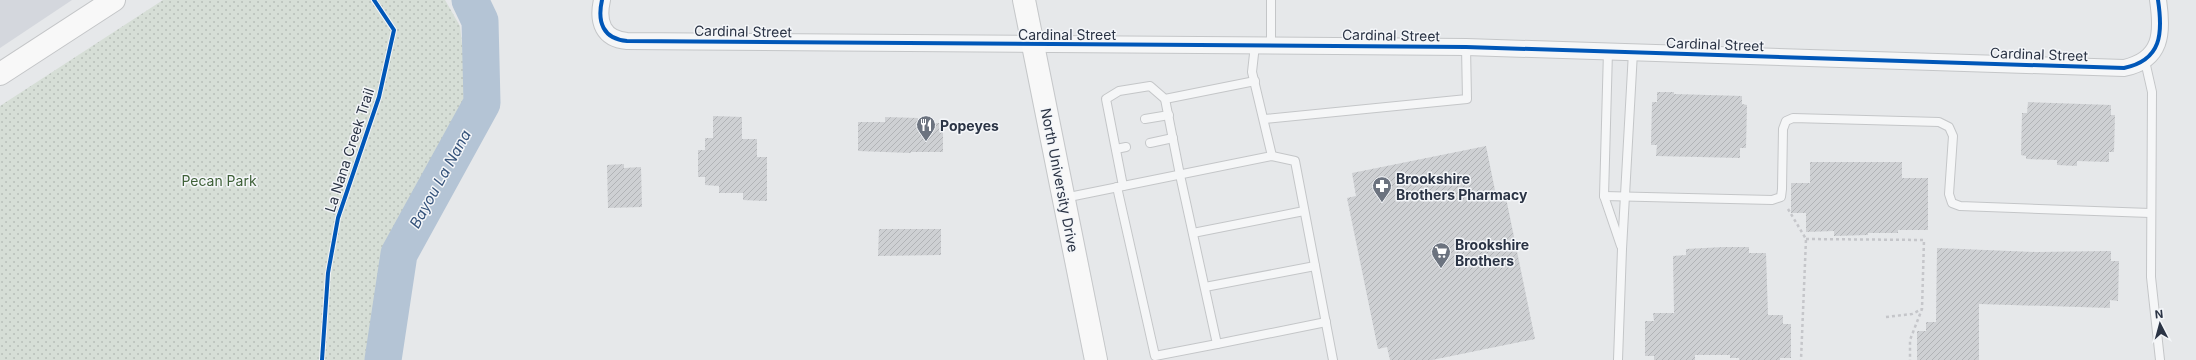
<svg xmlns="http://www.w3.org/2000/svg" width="2196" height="360" font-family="Inter,sans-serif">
<defs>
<pattern id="park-dots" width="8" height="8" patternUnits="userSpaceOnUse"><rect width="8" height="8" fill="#d6ded6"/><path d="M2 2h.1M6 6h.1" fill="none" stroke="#b8bfb9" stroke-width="1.8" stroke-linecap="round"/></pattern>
<pattern id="building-hatch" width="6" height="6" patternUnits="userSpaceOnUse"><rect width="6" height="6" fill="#ced0d3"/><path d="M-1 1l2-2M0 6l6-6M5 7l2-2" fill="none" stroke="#b1b3b6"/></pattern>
</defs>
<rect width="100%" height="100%" fill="#e6e8ea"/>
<polygon fill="#d4d7dd" points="0,0 72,0 0,48"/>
<polygon fill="url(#park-dots)" points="163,0 445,0 460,26 467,90 465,115 388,249 365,360 0,360 0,106"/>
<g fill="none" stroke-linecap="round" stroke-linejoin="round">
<polyline stroke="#b4c4d5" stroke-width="37" points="383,360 399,254 482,103 480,21 470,0"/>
</g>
<g fill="url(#building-hatch)">
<polygon points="1657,92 1674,92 1674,94 1742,96 1742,104 1747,105 1746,148 1740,148 1740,158 1656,156 1657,145 1651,145 1652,102 1657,102"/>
<polygon points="2028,102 2111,105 2111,115 2115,115 2114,152 2109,152 2109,162 2077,161 2077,166 2057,165 2057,160 2026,159 2026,156 2021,155 2022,113 2027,113"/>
<polygon points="713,116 742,117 742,139 757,139 757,157 767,157 767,201 743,200 743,193 719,193 719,186 705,185 705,177 698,177 698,150 705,150 705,138 713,138"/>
<polygon points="885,117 918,118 918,123 943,123 943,152 911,152 911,153 858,151 858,122 885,122"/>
<polygon points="1486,146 1496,195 1505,193 1535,339 1432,360 1390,360 1387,347 1378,349 1347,198 1356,196 1352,173"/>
<polygon points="1810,162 1902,162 1902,178 1928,178 1928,230 1898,230 1898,233 1868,233 1868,235 1834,236 1834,231 1806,232 1806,213 1791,213 1791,183 1810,183"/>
<polygon points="624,164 624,168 641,167 642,207 608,208 607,165"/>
<polygon points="879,229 941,229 941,255 878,256"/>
<polygon points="1724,247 1749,247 1749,253 1766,253 1768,315 1783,315 1783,324 1791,324 1791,358 1780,358 1780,360 1739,360 1739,358 1730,358 1730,355 1695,355 1695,360 1654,360 1654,356 1645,356 1645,321 1654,321 1653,313 1674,313 1673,256 1686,255 1686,249"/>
<polygon points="1937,248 2036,252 2111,251 2111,261 2119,261 2118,301 2110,300 2110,308 1979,304 1979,360 1917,360 1917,331 1926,331 1926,322 1936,322"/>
</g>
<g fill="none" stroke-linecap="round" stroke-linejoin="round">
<g stroke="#c4c6c8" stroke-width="10">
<g id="lane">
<polyline points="1271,0 1271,45"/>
<polyline points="1608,51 1604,196 1621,246"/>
<polyline points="2145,61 2152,92 2151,277 2160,360"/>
<polyline points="1145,119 1169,115"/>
<polyline points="1265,119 1467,99 1466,47"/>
<polyline points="1150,143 1173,138"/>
<polyline points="1116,149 1126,147"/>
<polyline points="1272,156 1295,161 1333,360"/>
<polyline points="1123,186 1106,99 1119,91 1150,86 1165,99 1255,81"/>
<polyline points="1117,187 1155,356 1217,344 1180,175 1165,99"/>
<polyline points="1604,196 1772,200 1781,197 1782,189 1783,129 1786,121 1793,118 1939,122 1949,127 1953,136 1949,194 1952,203 1960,206 2150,213"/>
<polyline points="1064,198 1272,156 1252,72 1255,45"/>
<polyline points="1193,233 1304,211"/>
<polyline points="1205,287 1315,266"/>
<polyline points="1217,344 1326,322"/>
<polyline points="1618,360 1622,249 1633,52"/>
</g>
</g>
<g stroke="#c4c6c8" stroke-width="18">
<path id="street" d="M602,0C597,22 603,39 627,41L1466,47L2124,68C2162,60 2163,33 2158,0"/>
</g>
<g stroke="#c4c6c8" stroke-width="24">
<g id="secondary">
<polyline points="1024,0 1096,360"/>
<polyline points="0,74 114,0"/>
</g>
</g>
<g stroke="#c5c6ca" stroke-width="2.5" stroke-dasharray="3 3" stroke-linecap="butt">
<polyline points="1788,209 1806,239 1801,360"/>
<polyline points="1806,239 1924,240 1922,309 1910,340 1910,360"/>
<polyline points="1886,317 1912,314 1922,309"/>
<polyline points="322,360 328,273 338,218 379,97 394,30 374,0"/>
</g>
<use href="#lane" stroke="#f5f6f7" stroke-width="8"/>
<use href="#street" stroke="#f5f6f7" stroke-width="16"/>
<use href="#secondary" stroke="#f8f8f8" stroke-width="22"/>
<g stroke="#f4f6f9" stroke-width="6">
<g id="cycleway">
<path d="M602,0C597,22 603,39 627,41L1466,47L2124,68C2162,60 2163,33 2158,0"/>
<polyline points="322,360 328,273 338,218 379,97 394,30 374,0"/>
</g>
</g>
<use href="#cycleway" stroke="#0057b8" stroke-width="4"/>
</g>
<defs>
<g id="restaurant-pin" transform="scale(1)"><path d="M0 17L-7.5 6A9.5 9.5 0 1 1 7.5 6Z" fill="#6c737f" stroke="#f4f6f9"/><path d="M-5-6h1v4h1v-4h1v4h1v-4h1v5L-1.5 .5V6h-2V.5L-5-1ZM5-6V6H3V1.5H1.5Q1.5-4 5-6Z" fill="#fff"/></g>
<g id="pharmacy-pin" transform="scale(1)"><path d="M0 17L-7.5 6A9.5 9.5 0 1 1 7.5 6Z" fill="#6c737f" stroke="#f4f6f9"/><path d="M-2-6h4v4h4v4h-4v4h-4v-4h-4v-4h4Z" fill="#fff"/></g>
<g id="supermarket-pin" transform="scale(1)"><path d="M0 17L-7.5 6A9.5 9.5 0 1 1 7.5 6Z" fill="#6c737f" stroke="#f4f6f9"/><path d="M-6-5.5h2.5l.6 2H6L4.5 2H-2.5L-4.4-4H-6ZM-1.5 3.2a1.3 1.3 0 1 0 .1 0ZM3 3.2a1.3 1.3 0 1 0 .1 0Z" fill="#fff"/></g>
</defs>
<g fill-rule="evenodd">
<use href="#restaurant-pin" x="926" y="125"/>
<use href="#pharmacy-pin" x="1382" y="186"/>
<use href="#supermarket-pin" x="1441" y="252"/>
</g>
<g text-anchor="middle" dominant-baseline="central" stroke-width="3" stroke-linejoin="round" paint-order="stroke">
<g font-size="14" fill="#2b3445" stroke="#f4f6f9">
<text transform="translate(743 31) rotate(1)">Cardinal Street</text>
<text x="1067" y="34">Cardinal Street</text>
<text transform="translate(1391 35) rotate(1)">Cardinal Street</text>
<text transform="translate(1715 44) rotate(2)">Cardinal Street</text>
<text transform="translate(2039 54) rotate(2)">Cardinal Street</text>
<text transform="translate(349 150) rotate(-72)">La Nana Creek Trail</text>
<text transform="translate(1060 180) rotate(79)">North University Drive</text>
</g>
<g font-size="14" font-weight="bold" fill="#2b3445" stroke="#f4f6f9" text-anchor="start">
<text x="940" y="125">Popeyes</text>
<text x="1396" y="178">Brookshire<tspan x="1396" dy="16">Brothers Pharmacy</tspan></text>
<text x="1455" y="244">Brookshire<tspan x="1455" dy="16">Brothers</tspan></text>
</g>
<g font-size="14" fill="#3f6138" stroke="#f4f6f9">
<text x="219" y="180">Pecan Park</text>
</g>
<g font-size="15" font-style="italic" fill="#34527a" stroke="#f4f6f9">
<text transform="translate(440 179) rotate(-61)">Bayou La Nana</text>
</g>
</g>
<g transform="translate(2160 324) rotate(354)" stroke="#f4f6f9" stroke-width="3" paint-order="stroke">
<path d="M0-3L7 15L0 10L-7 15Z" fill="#2b3445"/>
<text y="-6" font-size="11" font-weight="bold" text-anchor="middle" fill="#2b3445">N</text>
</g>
</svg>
